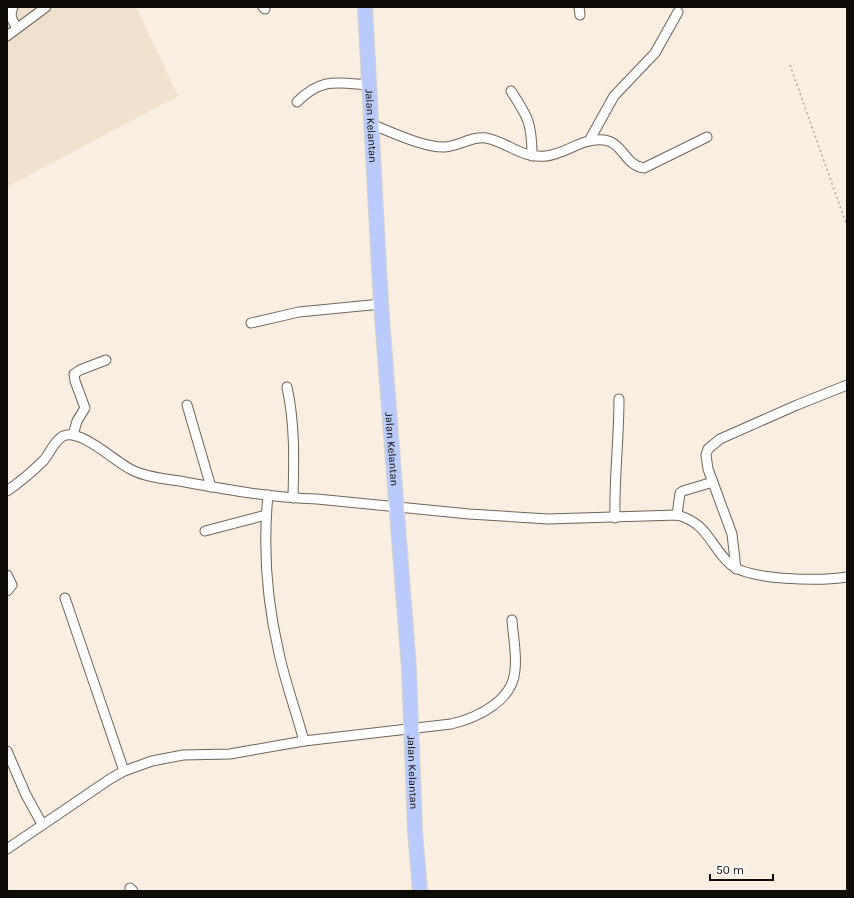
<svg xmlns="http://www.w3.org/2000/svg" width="854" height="898" font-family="Karla,sans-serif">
<rect width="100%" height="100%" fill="#faeee0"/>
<polygon fill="#f0e0cc" points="7,7 136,7 178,96 7,187"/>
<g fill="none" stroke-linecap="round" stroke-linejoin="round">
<g stroke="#6e6458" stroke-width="11">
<g id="minor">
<path d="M13,7C9,16 12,20 17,28"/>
<polyline points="263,7 265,9"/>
<polyline points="579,7 580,15"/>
<polyline points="7,36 46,7"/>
<path d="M511,91C528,117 532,123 532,156"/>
<path d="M297,102C322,77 337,83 370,85"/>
<path d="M373,125C392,132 424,148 445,147C459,146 472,136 486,138C507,142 523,159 546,156C566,154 583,137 604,140C623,142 625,166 644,168L707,137"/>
<polyline points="589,141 614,96 655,53 678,12"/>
<polyline points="251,323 299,312 381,304"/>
<path d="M287,387C295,424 294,460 293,498"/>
<polyline points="187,405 211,487"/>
<polyline points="73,435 77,421 85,408 75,381 74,374 80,370 106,360"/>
<path d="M7,491C20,482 33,471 44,460C50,453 54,441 63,436C81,428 115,462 132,470C148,478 168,479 185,482C229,490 273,498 317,499L469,514L548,519L677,515C708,523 710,546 730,564C749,581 822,581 847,577"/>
<path d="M268,495C263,546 267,602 279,653C285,682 296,711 304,741"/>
<polyline points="677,515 680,493 683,491 713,482"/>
<path d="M615,518C614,478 619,439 619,399"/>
<polyline points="205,531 266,515"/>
<polyline points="736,569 732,534 708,469 706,455 708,449 720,439 797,405 847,385"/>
<polyline points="7,575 12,585 7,591"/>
<polyline points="65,598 124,771"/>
<polyline points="7,751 26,795 42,824"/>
<path d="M7,849L110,779L124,771L152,761L183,755L230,754L304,741L451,724C477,718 513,701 515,670C517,654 513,636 512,620"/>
<polyline points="130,888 133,891"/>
</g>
</g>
<g stroke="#d4d3d2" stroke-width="16">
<g id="highway">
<path id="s1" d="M365,7L381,304L409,669L415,831L420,891"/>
</g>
</g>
<polyline stroke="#afa59a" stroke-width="1.5" stroke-dasharray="2 3" stroke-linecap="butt" points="790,65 847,226"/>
<use href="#minor" stroke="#fff" stroke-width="9"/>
<use href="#highway" stroke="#b9cbfc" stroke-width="14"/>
</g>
<g text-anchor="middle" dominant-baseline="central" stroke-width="3.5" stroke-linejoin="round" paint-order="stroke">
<g font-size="11" fill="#0f0b07" stroke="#fff">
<text stroke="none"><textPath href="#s1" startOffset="119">Jalan Kelantan</textPath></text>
<text stroke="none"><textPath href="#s1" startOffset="443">Jalan Kelantan</textPath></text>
<text stroke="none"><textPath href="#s1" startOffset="767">Jalan Kelantan</textPath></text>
</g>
</g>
<rect width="854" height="898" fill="none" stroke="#0f0b07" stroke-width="16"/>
<path d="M710 874v6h63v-6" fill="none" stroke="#0f0b07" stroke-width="2"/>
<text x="716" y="874" font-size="12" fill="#0f0b07" stroke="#ffffff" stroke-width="3" paint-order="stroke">50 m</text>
</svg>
